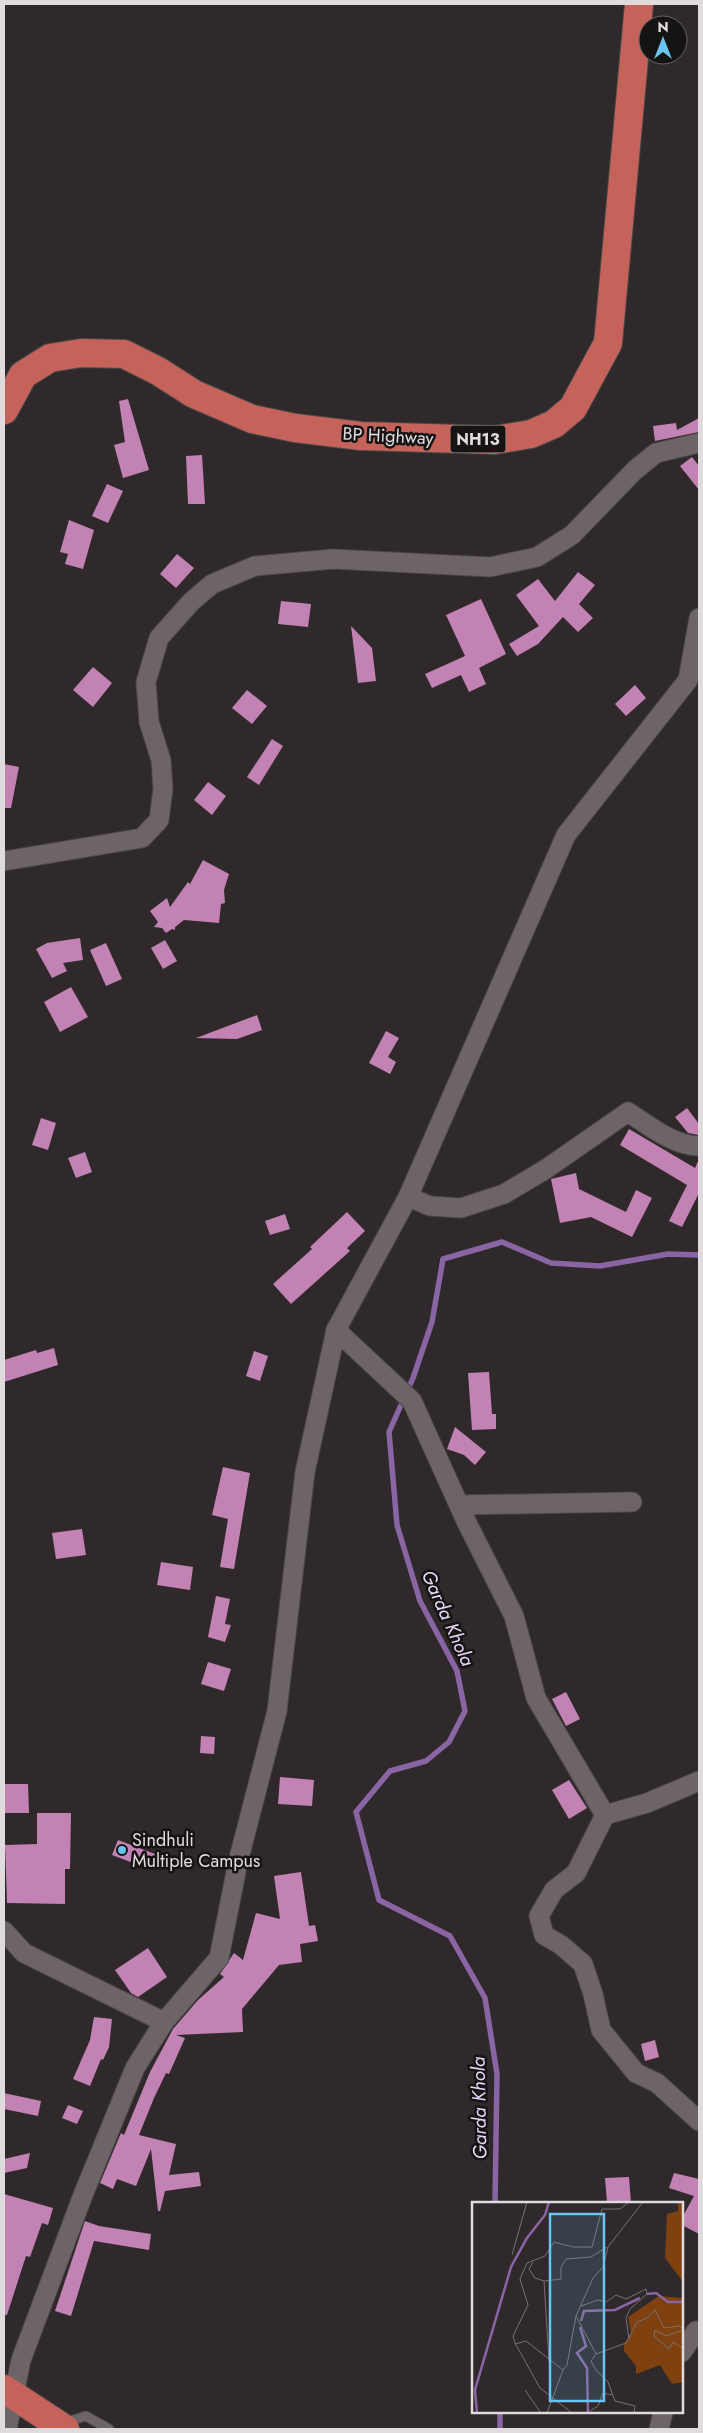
<svg xmlns="http://www.w3.org/2000/svg" width="703" height="2433" font-family="Jost,sans-serif">
<rect width="100%" height="100%" fill="#30292b"/>
<g fill="none" stroke-linecap="round" stroke-linejoin="round">
<g stroke="#8965a4" stroke-width="5.5">
<polyline points="495,2203 497,2074 485,1998 450,1936 379,1900 356,1812 390,1771 426,1761 449,1742 465,1711 457,1671 420,1601 397,1525 389,1432 413,1378 432,1322 443,1259 502,1242 551,1263 600,1266 668,1254 699,1255"/>
<polyline points="500,2412 500,2429"/>
</g>
</g>
<g fill="#c282b3">
<polygon points="128,399 149,470 123,478 114,445 125,442 119,401"/>
<polygon points="699,418 699,432 655,441 653,426 676,423 677,430"/>
<polygon points="202,455 205,504 188,504 186,456"/>
<polygon points="692,457 699,466 699,490 680,466"/>
<polygon points="107,484 123,491 108,523 92,516"/>
<polygon points="69,520 94,530 83,569 65,564 68,554 60,552"/>
<polygon points="177,554 194,568 176,588 160,574"/>
<polygon points="578,572 595,585 579,604 593,618 578,632 563,617 538,644 517,656 509,644 539,626 516,595 538,579 555,601"/>
<polygon points="481,599 506,654 479,668 486,684 469,692 461,675 432,688 425,674 465,656 446,615"/>
<polygon points="281,601 311,604 308,627 278,624"/>
<polygon points="351,626 372,648 376,681 358,683"/>
<polygon points="93,667 112,683 93,707 73,690"/>
<polygon points="635,685 646,698 626,716 615,704"/>
<polygon points="247,690 267,706 252,724 232,708"/>
<polygon points="272,739 283,746 259,785 247,777"/>
<polygon points="4,764 19,767 11,808 4,808"/>
<polygon points="208,782 226,796 212,815 194,800"/>
<polygon points="203,860 229,874 224,890 225,903 221,904 219,923 184,920 175,927 175,930 172,929 166,933 162,928 154,927 158,922 150,911 167,898 170,907 188,882 190,884"/>
<polygon points="80,938 83,960 63,963 67,971 52,978 36,949 47,943"/>
<polygon points="165,940 177,961 163,969 151,948"/>
<polygon points="106,943 122,979 106,986 90,950"/>
<polygon points="71,987 88,1017 60,1032 44,1002"/>
<polygon points="257,1015 262,1030 237,1039 196,1038"/>
<polygon points="386,1031 399,1038 388,1057 396,1062 390,1074 369,1063"/>
<polygon points="687,1108 699,1124 699,1135 688,1133 675,1117"/>
<polygon points="41,1118 56,1123 48,1150 32,1145"/>
<polygon points="629,1129 695,1168 699,1159 699,1193 682,1227 669,1221 687,1185 620,1145"/>
<polygon points="85,1152 92,1172 76,1178 68,1158"/>
<polygon points="576,1173 579,1189 626,1212 636,1190 652,1198 632,1237 591,1217 560,1223 551,1179"/>
<polygon points="347,1212 365,1231 347,1248 350,1251 291,1304 273,1284 312,1249 310,1247"/>
<polygon points="285,1214 290,1229 270,1235 265,1221"/>
<polygon points="54,1348 58,1365 4,1382 4,1360 36,1350 37,1353"/>
<polygon points="254,1351 268,1356 260,1381 246,1376"/>
<polygon points="489,1372 492,1414 496,1414 496,1429 472,1430 468,1373"/>
<polygon points="455,1427 486,1452 475,1465 464,1455 447,1449"/>
<polygon points="223,1467 250,1473 234,1569 220,1567 228,1519 212,1515"/>
<polygon points="82,1529 86,1555 56,1559 52,1533"/>
<polygon points="161,1562 193,1567 190,1590 157,1585"/>
<polygon points="216,1596 230,1599 225,1624 231,1625 225,1642 208,1637"/>
<polygon points="208,1662 231,1669 224,1691 201,1684"/>
<polygon points="566,1692 580,1719 566,1726 552,1699"/>
<polygon points="201,1736 215,1737 214,1754 200,1753"/>
<polygon points="280,1777 314,1780 312,1806 278,1804"/>
<polygon points="569,1780 587,1808 569,1819 552,1790"/>
<polygon points="4,1784 28,1784 29,1813 4,1813"/>
<polygon points="37,1813 71,1813 70,1869 65,1869 65,1904 7,1903 5,1845 37,1844"/>
<polygon points="118,1840 155,1854 149,1869 112,1855"/>
<polygon points="301,1872 309,1926 315,1925 318,1941 300,1944 302,1962 279,1965 242,2009 243,2032 176,2035 185,2038 169,2074 166,2073 154,2098 139,2135 176,2144 169,2175 199,2172 201,2186 165,2191 160,2211 158,2211 151,2149 136,2186 117,2179 113,2189 100,2183 121,2133 124,2135 150,2072 173,2029 198,2000 224,1977 220,1974 234,1953 243,1960 256,1913 280,1919 274,1876"/>
<polygon points="148,1948 167,1977 138,1997 131,1993 115,1970"/>
<polygon points="94,2017 112,2019 109,2047 103,2060 101,2059 90,2086 73,2079 90,2040"/>
<polygon points="655,2040 659,2057 645,2061 641,2044"/>
<polygon points="4,2093 41,2101 38,2116 4,2109"/>
<polygon points="68,2105 83,2111 77,2124 62,2118"/>
<polygon points="30,2153 27,2168 4,2173 4,2159"/>
<polygon points="674,2173 699,2179 699,2234 682,2225 682,2218 694,2196 669,2188"/>
<polygon points="629,2177 631,2203 607,2203 605,2178"/>
<polygon points="4,2194 53,2208 48,2225 42,2223 30,2257 26,2256 7,2315 4,2315"/>
<polygon points="85,2221 99,2226 151,2234 149,2250 94,2241 71,2316 55,2311"/>
</g>
<g fill="none" stroke-linecap="round" stroke-linejoin="round">
<g stroke="#4c4748" stroke-width="11">
<polyline id="service" points="63,2423 86,2416 109,2429"/>
</g>
<g stroke="#4c4748" stroke-width="21">
<g id="minor">
<polyline points="4,861 142,838 159,820 163,789 161,760 149,722 146,682 159,638 191,602 212,584 255,566 333,559 490,567 537,557 572,535 635,470 656,453 699,443"/>
<path d="M408,1197L430,1206L461,1208L504,1194L546,1169L628,1112C648,1125 674,1146 699,1146"/>
<polyline points="336,1330 408,1197 566,835 688,680 699,618"/>
<polyline points="459,1505 632,1502"/>
<polyline points="605,1815 647,1803 699,1781"/>
<polyline points="4,1931 24,1953 164,2022 219,1958 238,1862 277,1711 305,1472 336,1330 412,1401 467,1523 514,1616 536,1698 605,1815 576,1873 554,1890 539,1916 544,1935 561,1945 583,1964 593,1994 601,2030 636,2073 657,2083 699,2121"/>
<polyline points="682,2352 696,2331 699,2331"/>
<polyline points="7,2429 21,2360 83,2195 135,2068 164,2022"/>
<polyline points="659,2429 663,2412"/>
</g>
</g>
<g stroke="#4c4748" stroke-width="30">
<g id="trunk">
<polyline points="4,410 23,375 50,358 81,353 124,354 158,371 194,394 252,419 295,428 361,436 495,440 531,434 554,424 573,408 608,343 639,4"/>
<polyline points="4,2389 65,2429"/>
</g>
</g>
<use href="#service" stroke="#6c6466" stroke-width="9"/>
<use href="#minor" stroke="#6c6466" stroke-width="19"/>
<use href="#trunk" stroke="#c5635a" stroke-width="28"/>
</g>
<circle fill="#68c4f0" stroke="#161313" stroke-width="2" cx="122" cy="1850" r="5"/>
<g text-anchor="middle" dominant-baseline="central" stroke-width="5" stroke-linejoin="round" paint-order="stroke">
<rect fill="#161313" stroke="#a3a0a0" stroke-width="1" x="450.5" y="425.5" width="55" height="27" rx="4"/>
<g font-size="16" font-weight="bold" fill="#e0dcdd">
<text x="478" y="439">NH13</text>
</g>
<g font-size="18" fill="#e0dcdd" stroke="#161313">
<text transform="translate(388 436) rotate(3)">BP Highway</text>
</g>
<g font-size="18" fill="#e0dcdd" stroke="#161313" text-anchor="start">
<text x="132" y="1840">Sindhuli<tspan x="132" dy="21">Multiple Campus</tspan></text>
</g>
<g font-size="19" font-style="italic" fill="#e9d6fa" stroke="#161313">
<text transform="translate(448 1618) rotate(66)">Garda Khola</text>
<text transform="translate(479 2108) rotate(-91)">Garda Khola</text>
</g>
</g>
<g transform="translate(472 2202)">
<rect width="211" height="211" fill="#30292b"/>
<path d="M206,0H211V80L193,56L195,12L206,9ZM187,94L211,96V180L200,182L188,163L164,172V164L152,149V142L159,131L156,115Z" fill="#7e410f"/>
<path fill="none" stroke="#8965a4" stroke-width="2.5" d="M175,92L184,91L196,100H212M109,119L112,109L143,108L168,96M108,125L114,144L105,151L115,166L116,211M5,211L3,188L39,65L55,36L73,13L77,0"/>
<path fill="none" stroke="#767172" stroke-width="1" d="M40,53L55,0M61,60L57,67L63,76L72,79L89,77V65L94,57L119,55L135,45M72,79L77,159M109,104L126,98L134,100L144,93L154,97L174,87L175,92L158,107L154,116L157,137M104,114L121,76L131,65L136,45L171,0M211,128L194,134L183,128L182,134L197,147L201,140L212,147M43,142L54,139L91,168L95,163L104,114L124,152L119,159L124,168L136,180L143,199L163,204L162,211M124,152L154,141L165,120L175,116L183,108L192,126L207,124L212,126M53,188L69,211M118,209L126,204L131,191L140,193M75,211L91,168M100,211L68,186L43,141L41,134L56,103L48,77L55,61L73,54L82,40L101,45H120L130,7H148L157,0"/>
<path fill="#68c4f0" fill-opacity="0.15" stroke="#68c4f0" stroke-width="2.5" d="M78,12H132V199H78Z"/>
<rect width="211" height="211" fill="none" stroke="#e0dcdd" stroke-width="2.5"/>
</g>
<rect width="703" height="2433" fill="none" stroke="#e0dcdd" stroke-width="10"/>
<g transform="translate(663 40)"><circle r="24" fill="#161313" stroke="#676364"/>
<path d="M0-4L9 19L0 12L-9 19Z" fill="#68c4f0"/>
<text y="-8" font-size="14" font-weight="bold" text-anchor="middle" fill="#e0dcdd">N</text>
</g>
</svg>
